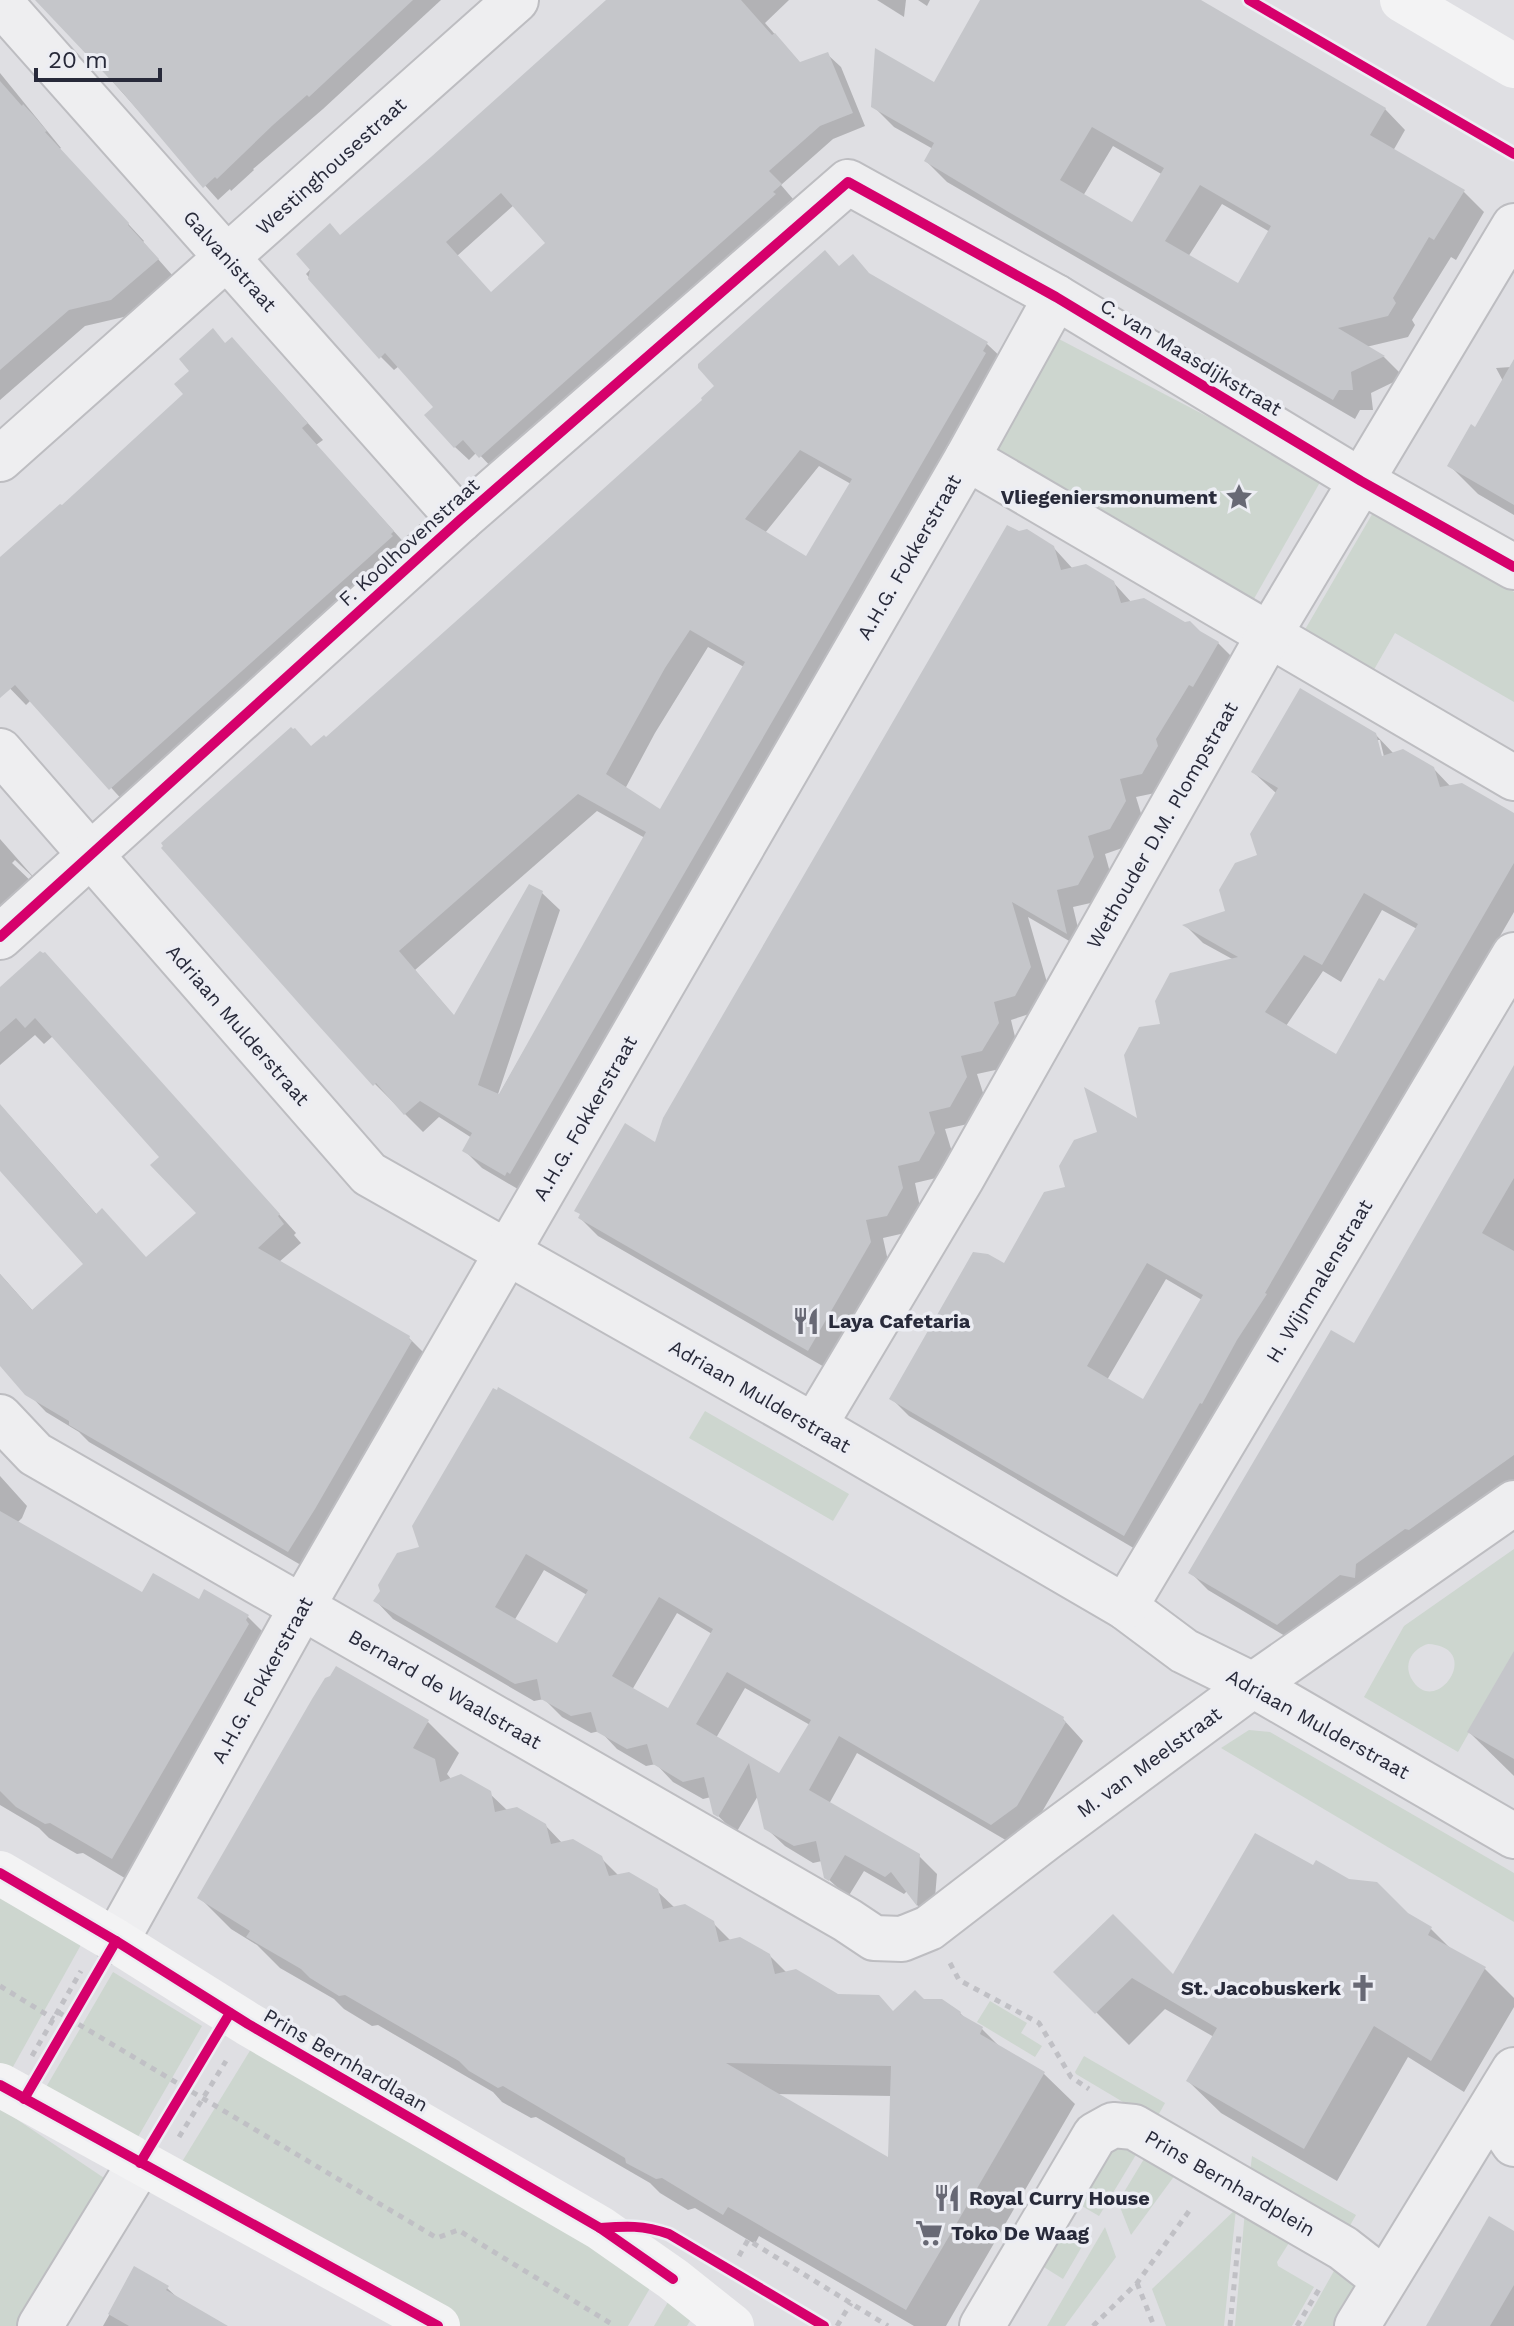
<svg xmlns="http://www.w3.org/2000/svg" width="1514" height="2326" font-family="'Work Sans',sans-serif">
<rect width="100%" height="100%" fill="#dfdfe3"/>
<g fill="#cdd6cf" fill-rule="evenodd">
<polygon points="1057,338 1323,477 1251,604 994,453"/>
<polygon points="1374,511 1514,592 1514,702 1395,633 1372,673 1303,633"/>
<polygon points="705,1411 849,1494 833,1521 689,1438"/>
<path d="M1514,1549V1653L1458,1752L1364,1697L1404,1626ZM1428,1644C1486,1647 1435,1721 1411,1678C1403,1662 1414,1648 1428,1644Z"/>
<polygon points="1249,1730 1270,1732 1514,1873 1514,1922 1221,1748"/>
<polygon points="0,1893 82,1943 9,2074 0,2068"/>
<polygon points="113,1972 202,2026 135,2142 45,2089"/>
<polygon points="990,2001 1027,2023 1021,2033 1042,2046 1035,2057 977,2022"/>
<polygon points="251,2049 653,2283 628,2326 458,2326 180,2165"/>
<polygon points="1084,2056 1165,2103 1155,2121 1076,2074 1075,2072"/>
<polygon points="0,2108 107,2180 23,2326 0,2326"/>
<polygon points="1115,2145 1140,2148 1099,2216 1075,2202"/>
<polygon points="1147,2154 1178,2171 1131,2235 1118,2202"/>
<polygon points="1252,2156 1356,2215 1348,2229 1250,2173"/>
<polygon points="1236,2209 1224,2326 1166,2326 1152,2289"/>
<polygon points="1245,2210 1292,2238 1277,2262 1278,2266 1314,2287 1292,2326 1235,2326"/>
<polygon points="1105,2227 1116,2257 1065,2326 1047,2326"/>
<polygon points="1060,2228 1084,2243 1063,2279 1039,2264"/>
<path d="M1339,2262C1365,2288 1353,2297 1339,2326H1303Z"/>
<polygon points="671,2297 695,2312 687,2326 654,2326"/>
</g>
<g fill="#0003" fill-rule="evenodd">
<polygon points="40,0 441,0 323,109 253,169 254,170 231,191 230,189 218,200"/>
<path d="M615,0H789L765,23L801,64L827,54L841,67L865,126L833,139L781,185L793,199L785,206L787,209L494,470L477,452L469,460L455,447L427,415L436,407L399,366L394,370L381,357L306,274L341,237ZM514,205L548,243L491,294L457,256Z"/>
<polygon points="877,0 906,0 904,17"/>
<polygon points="918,0 930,0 927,6"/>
<path d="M982,0H1196L1385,109L1405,130L1393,151L1463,191L1484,212L1456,260L1451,257L1412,320L1415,325L1408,337L1366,347L1384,357L1404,377L1371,393L1373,410H1360L1355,419L947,182L926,161L933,149L894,127L873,106L935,85ZM1113,146L1163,175L1133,225L1083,196ZM1222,204L1270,232L1239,286L1188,257Z"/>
<polygon points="0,73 61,148 59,149 144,241 143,242 173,276 128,316 85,326 0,400"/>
<path d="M840,268L872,277L987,344L1005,361L523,1192L482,1168L464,1150L472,1138L439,1117L423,1132L375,1084L164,848L326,739L705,400ZM819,466L851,484L807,558L765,533ZM708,647L744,667L661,812L625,789L655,733ZM597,811L645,838L496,1100L560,910L542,893L455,1017L415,970Z"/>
<polygon points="226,345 248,356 323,440 316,445 409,548 126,804 31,700 26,705 0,678 0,559 62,508 186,394"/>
<polygon points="1514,362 1514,515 1478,494 1449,465 1476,429 1503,381 1496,368 1511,367"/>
<polygon points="1053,547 1073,569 1113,582 1132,603 1200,633 1218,643 1236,661 1208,701 1173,758 1175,765 1160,792 1136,797 1143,820 1128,846 1105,854 1111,876 1095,902 1073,907 1083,949 1028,917 1048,986 1032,1013 1011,1020 1016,1041 1000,1069 977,1074 984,1096 968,1124 945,1129 952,1152 936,1178 915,1183 920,1207 905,1233 883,1238 888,1261 826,1368 598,1236 580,1218 656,1145"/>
<path d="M1375,734L1394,754L1433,768L1451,787L1514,816V912L1142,1553L909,1416L891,1398L1068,1189L1140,1122L1162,1025L1234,960L1203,943L1186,926L1227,912L1259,857L1277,794L1253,772ZM1376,740H1380L1386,765L1382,766ZM1382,910L1417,929L1385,984L1336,1057L1286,1026L1323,971L1341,982ZM1166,1279L1202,1300L1143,1402L1107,1380Z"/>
<polygon points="0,839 37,881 15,860 12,863 36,886 0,918"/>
<polygon points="45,954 296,1233 294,1235 301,1243 279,1262 409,1338 427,1356 306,1568 89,1442 79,1432 46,1412 0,1364 0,1274 33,1311 86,1264 0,1168 0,1105 97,1215 146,1259 198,1213 162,1157 53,1036 44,1044 35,1035 0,1065 0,989"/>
<polygon points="1514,1070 1514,1484 1295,1642 1208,1590 1191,1573 1355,1346"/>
<path d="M494,1391L1063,1719L1083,1741L1035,1824L1009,1842L857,1753L829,1804L919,1856L937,1874L933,1921L917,1905L907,1891L904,1894L864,1871L848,1897L826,1877L822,1861L813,1863L785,1846L766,1828L759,1794L736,1833L715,1813L711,1797L703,1799L673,1782L656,1764L646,1766L617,1749L600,1731L591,1733L562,1717L544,1699L534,1701L393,1619L376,1601L422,1549ZM544,1570L587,1595L557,1646L514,1621ZM677,1613L712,1634L669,1711L632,1690ZM745,1688L810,1725L780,1776L716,1738Z"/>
<polygon points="0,1476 27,1506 22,1518 18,1522 142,1595 200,1602 248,1617 279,1648 143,1889 83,1853 77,1854 49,1838 39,1828 0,1805"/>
<polygon points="1514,1655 1514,1776 1469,1732"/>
<path d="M428,1722L459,1753L447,1774L452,1780L489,1793L508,1811L545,1825L563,1844L601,1858L619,1876L657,1891L675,1908L713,1923L731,1941L769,1955L787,1973L838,1996L894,2013L923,2001L960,2013L967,2020L982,2029L1003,2050L1043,2073L1075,2104L946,2326H914L759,2236L755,2244L695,2208L688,2210L660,2193L650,2183L536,2117L531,2118L502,2102L493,2092L378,2025L372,2026L344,2009L334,1999L280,1968L257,1945L231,1929L200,1898ZM775,2094L892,2096L890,2160Z"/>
<polygon points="1408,1915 1431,1929 1454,1952 1485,1969 1514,1998 1514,2007 1464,2092 1408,2057 1337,2181 1221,2113 1188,2081 1214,2037 1165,2009 1129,2045 1056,1972 1173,1977"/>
<polygon points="1514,2234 1514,2326 1427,2326"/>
<polygon points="135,2269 167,2288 181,2301 224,2326 103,2326"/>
</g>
<g fill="#c5c6ca" fill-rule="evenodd">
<polygon points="35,0 413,0 309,97 307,95 273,125 217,179 215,177 203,188 123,93"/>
<path d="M606,0H741L772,35L775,33L800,62L828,52L853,113L820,126L769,171L782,184L773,192L776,194L479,458L463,440L454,448L424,415L433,407L385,353L379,359L323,296L308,279L310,270L296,254L330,223L340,235L431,157ZM501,193L545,243L491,292L446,242Z"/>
<path d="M980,0H1201L1386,108L1370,135L1465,190L1434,240L1429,237L1393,298L1396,303L1388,316L1338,328L1385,356L1351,372L1353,390H1339L1333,400L1007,211L924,161L934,143L871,107L875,48L934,82ZM1092,127L1164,168L1132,222L1060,180ZM1200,185L1271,226L1238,283L1165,241Z"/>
<polygon points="0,81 22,106 23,104 35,117 47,131 45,132 129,223 128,225 159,259 111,300 69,310 0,370"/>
<path d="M825,250L839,266L853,254L869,273L988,342L983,351L986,353L510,1174L507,1172L505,1176L462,1151L472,1133L420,1101L404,1115L376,1083L373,1086L310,1016L161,848L163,846L161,843L291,727L293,729L295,728L311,746L324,735L326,737L482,598L702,400L701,398L714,386L698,368V364ZM800,450L852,479L806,556L745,519ZM690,630L745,662L660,809L606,774L665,668ZM578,794L646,832L499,1094L478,1085L543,891L529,884L454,1015L399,951Z"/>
<polygon points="213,328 225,343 232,337 308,423 302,428 394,531 391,534 393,536 109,790 15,685 0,698 0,557 60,504 62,505 183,394 174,384 189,371 179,359"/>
<polygon points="1514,359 1514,505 1447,466 1471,424 1475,427"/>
<polygon points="1007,525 1019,531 1027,529 1054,546 1061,570 1086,564 1114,581 1121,603 1144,598 1185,622 1190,621 1200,631 1219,642 1193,687 1189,685 1156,739 1158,746 1142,774 1120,779 1126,801 1110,829 1088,836 1094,857 1078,885 1057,890 1067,934 1012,902 1031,967 1015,996 994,1002 999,1023 982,1051 961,1056 967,1077 950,1107 929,1112 935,1133 919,1161 898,1166 903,1188 887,1216 866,1220 871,1242 808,1351 578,1218 580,1214 574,1211 625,1123 655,1142 663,1118"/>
<path d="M1300,688L1376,733L1382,756L1403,749L1434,767L1440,787L1462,783L1514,813V863L1265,1293L1267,1294L1237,1340L1202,1404L1200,1403L1124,1536L889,1399L973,1252L988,1254L1004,1263L1044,1192L1065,1187L1059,1166L1074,1140L1097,1132L1084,1087L1137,1118L1124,1055L1139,1027L1160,1024L1155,1001L1170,973L1238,957L1182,925L1225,911L1219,890L1235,863L1257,855L1250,834L1278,788L1251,772ZM1364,893L1418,924L1384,981L1379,978L1336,1054L1265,1012L1304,955L1322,965ZM1147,1263L1203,1295L1143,1399L1087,1366Z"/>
<polygon points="40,951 43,953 45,952 280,1214 278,1216 284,1224 258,1248 410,1336 409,1339 412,1341 315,1509 288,1552 69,1425 69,1421 25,1395 0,1366 0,1274 32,1310 83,1264 0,1171 0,1104 96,1214 102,1208 146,1257 196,1213 150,1165 159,1157 35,1018 25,1028 16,1018 0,1032 0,987"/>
<polygon points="1514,1065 1514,1178 1482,1233 1514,1251 1514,1455 1409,1530 1405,1529 1356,1564 1355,1578 1340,1575 1277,1625 1188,1573 1331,1330 1354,1343"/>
<path d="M498,1387L1064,1717L1063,1720L1066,1722L1017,1806L991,1825L839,1736L809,1790L920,1854L917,1906L891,1872L885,1877L845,1855L829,1881L824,1878L816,1841L794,1846L764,1829L749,1763L718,1817L713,1814L704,1777L683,1782L653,1764L647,1744L627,1749L597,1732L591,1712L571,1716L541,1699L537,1679L515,1684L373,1601L380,1591L378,1585L397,1553L419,1547L412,1526L493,1388L497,1390ZM526,1554L588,1590L557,1643L495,1607ZM659,1597L713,1629L668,1708L612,1676ZM727,1672L811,1720L779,1773L696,1724Z"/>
<polygon points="0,1511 142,1592 153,1573 199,1599 204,1589 249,1615 246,1620 249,1624 112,1859 50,1823 45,1824 16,1807 0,1791"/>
<polygon points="1514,1651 1514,1759 1467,1732"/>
<path d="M336,1666L429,1720L413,1748L435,1759L440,1782L461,1774L491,1791L495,1812L517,1807L546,1824L551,1844L573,1839L602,1856L609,1876L629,1872L658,1889L663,1909L685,1904L714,1921L719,1942L740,1937L770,1954L775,1974L796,1969L838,1994L879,1995L893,2011L915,1990L924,1999H942L961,2012L960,2014L983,2027L980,2034L1045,2072L906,2310L728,2207L723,2215L662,2178L656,2179L626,2163L625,2158L503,2086L498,2088L469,2071L459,2061L345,1995L339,1996L310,1978L301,1969L246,1937L250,1931L197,1898L312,1699L325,1678L330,1676ZM726,2063L891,2066L888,2157Z"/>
<polygon points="1255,1833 1313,1865 1316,1860 1349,1879 1377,1882 1408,1913 1432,1927 1428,1935 1486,1967 1431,2061 1374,2026 1304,2149 1186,2081 1217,2028 1132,1978 1095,2014 1053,1972 1113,1914 1173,1974"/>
<polygon points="1489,2216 1514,2231 1514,2285 1490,2326 1426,2326"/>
<polygon points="134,2266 169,2286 166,2290 228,2326 129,2326 108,2314"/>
</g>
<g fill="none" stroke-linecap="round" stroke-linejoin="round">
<g stroke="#bdbdc1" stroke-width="48">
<g id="street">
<polyline points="0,2 460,520"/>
<polyline points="967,458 1514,778"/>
<polyline points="0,459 516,0"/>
<polyline points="0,751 369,1174 814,1426 1125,1607 1184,1651 1253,1685 1514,1836"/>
<polyline points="0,937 460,520 848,182 1056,297 1361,481 1514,567"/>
<polyline points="0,1417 35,1454 847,1920 874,1938 902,1939 929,1928 1046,1838 1253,1685 1514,1503"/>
<polyline points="814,1426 962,1178 1270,633 1514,226"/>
<polyline points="1125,1607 1514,955"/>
<polyline points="116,1941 302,1607 967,458 1056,297"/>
<polyline points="1491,2110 1514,2144"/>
<polyline points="40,2326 140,2163"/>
<polyline points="982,2326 1095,2135 1113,2125 1134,2127 1343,2248 1384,2280"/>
<polyline points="1357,2326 1514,2070"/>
</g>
</g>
<g stroke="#c0c0c5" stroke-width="5" stroke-dasharray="6 6" stroke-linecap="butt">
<polyline points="950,1963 959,1980 1039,2023 1071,2077 1089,2089"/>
<polyline points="0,1986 54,2019"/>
<polyline points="58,2012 437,2238 458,2230 615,2326"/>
<polyline points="32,2056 81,1971"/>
<polyline points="179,2137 226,2061"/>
<polyline points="739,2256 748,2240 888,2326"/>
<polyline points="1137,2283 1154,2326"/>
<polyline points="837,2326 851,2303"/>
<polyline points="1093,2326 1137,2283 1192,2207"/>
<polyline points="1230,2326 1239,2235"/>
<polyline points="1297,2326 1321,2286"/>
</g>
<use href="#street" stroke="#eeeef0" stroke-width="44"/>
<g stroke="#f3f3f4" stroke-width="44">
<polyline points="1402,0 1514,66"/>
<polyline points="0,1873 116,1941 248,2024 600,2228 673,2279 732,2326"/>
<polyline points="0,2085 438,2326"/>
</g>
<g stroke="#ecedf3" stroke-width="15">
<g id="cycleway">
<polyline points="1249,0 1514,154"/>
<polyline points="0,937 460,520 848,182 1056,297 1361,481 1514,567"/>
<polyline points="0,1873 116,1941 248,2024 600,2228 673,2279"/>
<polyline points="0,2085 438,2326"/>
<polyline points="24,2099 116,1941"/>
<polyline points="140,2163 230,2013"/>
<path d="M600,2228C626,2226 643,2225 669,2234L824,2326"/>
</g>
</g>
<use href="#cycleway" stroke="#d6006c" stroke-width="10"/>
</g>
<defs>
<g id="sight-bare" transform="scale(2.16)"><path d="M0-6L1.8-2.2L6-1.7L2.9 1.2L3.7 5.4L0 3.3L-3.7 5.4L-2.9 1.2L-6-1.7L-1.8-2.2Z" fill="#686975" stroke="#ecedf3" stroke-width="2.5" paint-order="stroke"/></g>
<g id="restaurant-bare" transform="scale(2.16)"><path d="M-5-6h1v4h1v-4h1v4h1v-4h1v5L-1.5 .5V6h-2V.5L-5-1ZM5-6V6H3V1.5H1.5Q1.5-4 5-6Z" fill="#686975" stroke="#ecedf3" stroke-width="2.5" paint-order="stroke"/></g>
<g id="church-bare" transform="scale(2.16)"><path d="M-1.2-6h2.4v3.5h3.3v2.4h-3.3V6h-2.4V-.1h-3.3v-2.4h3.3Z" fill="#686975" stroke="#ecedf3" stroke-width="2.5" paint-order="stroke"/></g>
<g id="supermarket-bare" transform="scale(2.16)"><path d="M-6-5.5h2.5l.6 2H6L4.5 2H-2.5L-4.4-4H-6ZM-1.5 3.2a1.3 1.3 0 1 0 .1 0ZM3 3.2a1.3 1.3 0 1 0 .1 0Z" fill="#686975" stroke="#ecedf3" stroke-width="2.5" paint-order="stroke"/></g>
</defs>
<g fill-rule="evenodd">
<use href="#sight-bare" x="1239" y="497"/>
<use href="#restaurant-bare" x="806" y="1321"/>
<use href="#church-bare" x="1363" y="1988"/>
<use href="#restaurant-bare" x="947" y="2198"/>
<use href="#supermarket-bare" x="929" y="2233"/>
</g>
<g text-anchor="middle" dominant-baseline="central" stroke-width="7" stroke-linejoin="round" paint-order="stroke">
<g font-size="20" fill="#282a3a" stroke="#ecedf3">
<text transform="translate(331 166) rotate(-42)">Westinghousestraat</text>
<text transform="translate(230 261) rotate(48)">Galvanistraat</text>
<text transform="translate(1191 357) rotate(31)">C. van Maasdijkstraat</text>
<text transform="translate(409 542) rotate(-42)">F. Koolhovenstraat</text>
<text transform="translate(909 557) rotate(-60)">A.H.G. Fokkerstraat</text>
<text transform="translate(1162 825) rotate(-60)">Wethouder D.M. Plompstraat</text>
<text transform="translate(238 1025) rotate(49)">Adriaan Mulderstraat</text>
<text transform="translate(585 1118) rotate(-60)">A.H.G. Fokkerstraat</text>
<text transform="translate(1319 1281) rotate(-59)">H. Wijnmalenstraat</text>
<text transform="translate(760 1396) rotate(30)">Adriaan Mulderstraat</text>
<text transform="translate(262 1680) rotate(-61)">A.H.G. Fokkerstraat</text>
<text transform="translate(445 1689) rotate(30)">Bernard de Waalstraat</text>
<text transform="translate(1318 1724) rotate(29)">Adriaan Mulderstraat</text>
<text transform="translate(1149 1762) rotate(-36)">M. van Meelstraat</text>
<text transform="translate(346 2060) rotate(30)">Prins Bernhardlaan</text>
<text transform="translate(1230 2183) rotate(30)">Prins Bernhardplein</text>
</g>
<g font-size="20" font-weight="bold" fill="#282a3a" stroke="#ecedf3" text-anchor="start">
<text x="1217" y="497" text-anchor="end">Vliegeniersmonument</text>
<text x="828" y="1321">Laya Cafetaria</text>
<text x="1341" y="1988" text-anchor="end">St. Jacobuskerk</text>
<text x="969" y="2198">Royal Curry House</text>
<text x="951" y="2233">Toko De Waag</text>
</g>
</g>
<path d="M36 68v12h124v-12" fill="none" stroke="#282a3a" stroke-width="4"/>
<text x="48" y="68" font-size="24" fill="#282a3a" stroke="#ecedf3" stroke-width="6" paint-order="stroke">20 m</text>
</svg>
